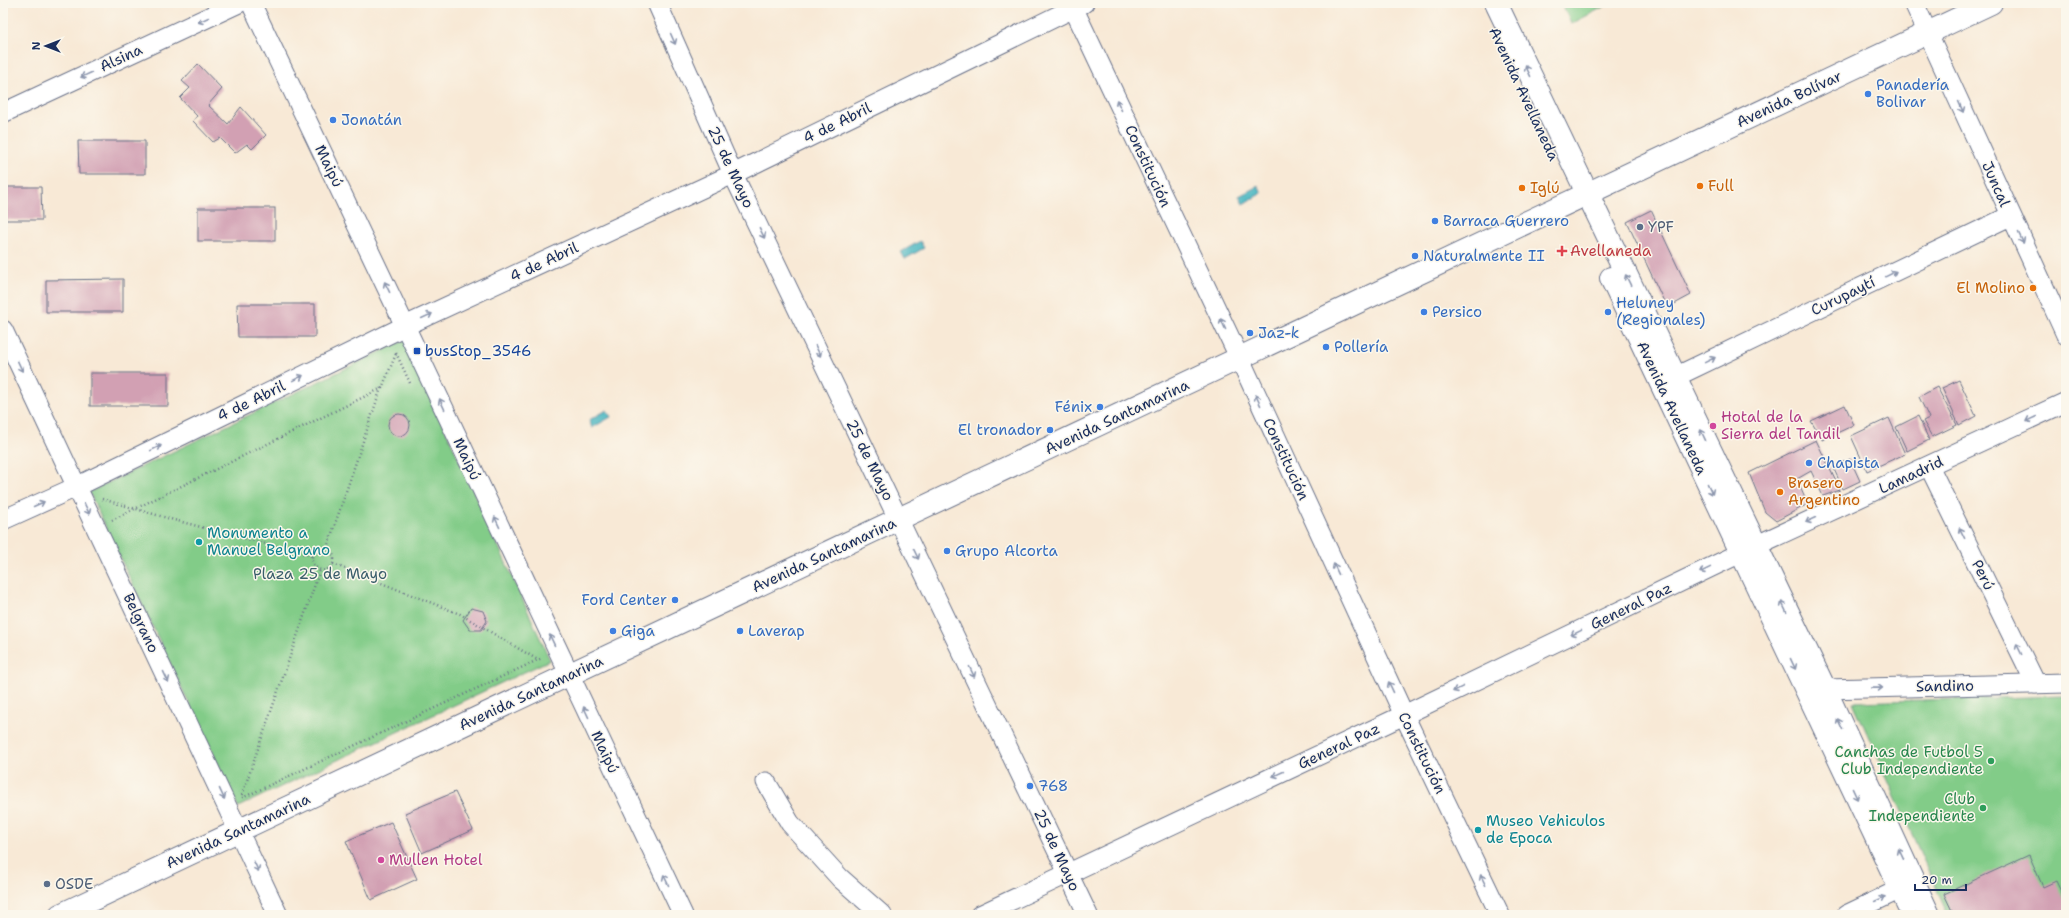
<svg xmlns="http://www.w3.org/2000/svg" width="2069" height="918" font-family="'Shantell Sans',sans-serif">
<rect width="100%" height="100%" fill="#fbf7ec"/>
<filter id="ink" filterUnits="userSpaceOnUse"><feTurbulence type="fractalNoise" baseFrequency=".025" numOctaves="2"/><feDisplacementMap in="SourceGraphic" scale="8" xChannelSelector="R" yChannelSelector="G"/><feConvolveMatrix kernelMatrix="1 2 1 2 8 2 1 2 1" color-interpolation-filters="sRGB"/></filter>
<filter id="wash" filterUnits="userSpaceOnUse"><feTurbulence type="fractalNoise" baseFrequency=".012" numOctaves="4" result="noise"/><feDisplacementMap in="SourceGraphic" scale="16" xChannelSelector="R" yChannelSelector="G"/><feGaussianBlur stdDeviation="0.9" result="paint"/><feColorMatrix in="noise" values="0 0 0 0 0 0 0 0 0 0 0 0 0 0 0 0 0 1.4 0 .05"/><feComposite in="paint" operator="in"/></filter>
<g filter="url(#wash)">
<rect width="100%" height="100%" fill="#f8e9d6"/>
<g fill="#82cc88" stroke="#4e7e73">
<polygon points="1562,3 1611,3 1571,24"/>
<polygon points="405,340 550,660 238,807 89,492"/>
<polygon points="2066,696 2066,915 1948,915 1853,702"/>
</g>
<g fill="#45b4bf" stroke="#30728e">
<polygon points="1258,186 1262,193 1243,204 1239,196"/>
<polygon points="920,241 924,248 905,259 901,252"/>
<polygon points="607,410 611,417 592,428 589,420"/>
</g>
<g id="blocks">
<g fill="#d2a0b3">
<polygon points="198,64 222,89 208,105 228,124 241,107 266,135 252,149 247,144 235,153 220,138 213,142 193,121 197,116 180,98 190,88 182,81"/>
<polygon points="78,141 145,141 145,174 79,174"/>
<polygon points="3,187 41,187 42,220 3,220"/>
<rect x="198" y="208" width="77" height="33"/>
<polygon points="1651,210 1691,295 1667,308 1627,222"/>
<polygon points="123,279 123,312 46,312 46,280"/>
<polygon points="237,304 315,304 315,337 238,337"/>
<rect x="90" y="373" width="78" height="33"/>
<polygon points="1959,380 1976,416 1959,425 1942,388"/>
<polygon points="1937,387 1957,425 1932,437 1923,421 1929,418 1919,397"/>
<polygon points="1845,405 1854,425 1822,440 1811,421"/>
<circle cx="399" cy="425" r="11"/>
<polygon points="1918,416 1929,440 1907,451 1896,427"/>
<polygon points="1889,418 1905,454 1867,471 1851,436"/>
<polygon points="1816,440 1840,490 1823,496 1811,471 1797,479 1808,504 1776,521 1765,512 1749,473"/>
<polygon points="1850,459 1860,481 1843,489 1833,467"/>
<polygon points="471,608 483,611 487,621 481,630 470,630 463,620"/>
<polygon points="455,792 473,830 422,853 405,813"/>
<polygon points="391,822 417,879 371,900 346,841"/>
<polygon points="2029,855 2043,887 2056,881 2066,902 2066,915 1954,915 1944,894"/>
</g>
</g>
</g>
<g filter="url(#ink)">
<use href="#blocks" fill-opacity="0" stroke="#687088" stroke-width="1"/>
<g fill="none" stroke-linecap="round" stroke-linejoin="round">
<g stroke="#687088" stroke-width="21">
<g id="minor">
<polyline points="251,3 405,326 683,915"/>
<polyline points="657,3 733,174 1088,915"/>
<polyline points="1071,3 1240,359 1404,715 1500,915"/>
<polyline points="1914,3 2066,335"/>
<polyline points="3,113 239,3"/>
<polyline points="3,330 278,915"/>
<polyline points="1675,377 2010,216"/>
<polyline points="1929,466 2036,684"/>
<polyline points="3,520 76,487 405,326 733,174 1084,3"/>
<polyline points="1825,689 2066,683"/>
<polyline points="766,782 790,823 840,878 882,915"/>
<polyline points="980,915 1404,715 1755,546 2066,402"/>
<polyline points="1846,915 1913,883"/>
</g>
</g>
<g stroke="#687088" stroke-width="24">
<g id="secondary">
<polyline points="1496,3 1825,689 1929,915"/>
<polyline points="1611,278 1908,905"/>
<polyline points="60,915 1991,3"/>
</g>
</g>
<g stroke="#687088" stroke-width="2.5" stroke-dasharray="1 3" stroke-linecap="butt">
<polyline points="396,353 410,383"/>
<polyline points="102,499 174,520 312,556"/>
<polyline points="112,520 382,388 396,354"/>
<circle cx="323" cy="559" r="11"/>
<polyline points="327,548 381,388"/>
<polyline points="333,564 460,614 538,660"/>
<polyline points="242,795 320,570"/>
<polyline points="242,798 542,658"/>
</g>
<use href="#minor" stroke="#fff" stroke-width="19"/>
<use href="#secondary" stroke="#fff" stroke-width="22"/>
</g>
<defs><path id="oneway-shaft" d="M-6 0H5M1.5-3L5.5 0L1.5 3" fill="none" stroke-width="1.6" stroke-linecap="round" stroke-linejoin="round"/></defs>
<g stroke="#8d97ae">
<use href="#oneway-shaft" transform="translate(203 20) rotate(155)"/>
<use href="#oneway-shaft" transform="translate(673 39) rotate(66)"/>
<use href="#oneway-shaft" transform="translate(1528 71) rotate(-115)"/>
<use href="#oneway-shaft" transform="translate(86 75) rotate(155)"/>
<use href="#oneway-shaft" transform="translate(1119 105) rotate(-115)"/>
<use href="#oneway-shaft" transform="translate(1961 107) rotate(66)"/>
<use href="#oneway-shaft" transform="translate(762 233) rotate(64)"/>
<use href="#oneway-shaft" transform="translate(2021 238) rotate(65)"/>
<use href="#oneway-shaft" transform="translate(1891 274) rotate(-26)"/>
<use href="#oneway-shaft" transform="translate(1628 280) rotate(-116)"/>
<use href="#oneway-shaft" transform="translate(387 287) rotate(-116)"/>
<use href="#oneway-shaft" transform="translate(427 316) rotate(-25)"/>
<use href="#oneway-shaft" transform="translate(1223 324) rotate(-115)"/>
<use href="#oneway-shaft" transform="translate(818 351) rotate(64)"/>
<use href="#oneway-shaft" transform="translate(1710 360) rotate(-26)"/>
<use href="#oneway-shaft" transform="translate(20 366) rotate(65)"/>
<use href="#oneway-shaft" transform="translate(298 378) rotate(-26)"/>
<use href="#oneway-shaft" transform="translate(1258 400) rotate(-115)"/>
<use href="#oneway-shaft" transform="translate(442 404) rotate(-115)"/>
<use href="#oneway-shaft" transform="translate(2031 419) rotate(155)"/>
<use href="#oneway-shaft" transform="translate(1703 435) rotate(-115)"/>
<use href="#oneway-shaft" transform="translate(156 448) rotate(-26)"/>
<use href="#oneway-shaft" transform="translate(1710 489) rotate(65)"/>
<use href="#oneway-shaft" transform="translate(39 504) rotate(-24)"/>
<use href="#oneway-shaft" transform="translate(87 509) rotate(65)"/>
<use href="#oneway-shaft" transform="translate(1811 520) rotate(155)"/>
<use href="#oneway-shaft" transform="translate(497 522) rotate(-115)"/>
<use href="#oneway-shaft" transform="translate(1962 533) rotate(-116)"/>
<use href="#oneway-shaft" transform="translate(916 554) rotate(64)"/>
<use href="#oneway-shaft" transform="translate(1336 569) rotate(-115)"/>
<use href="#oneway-shaft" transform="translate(1705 570) rotate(154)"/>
<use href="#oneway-shaft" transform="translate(1784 607) rotate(-116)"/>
<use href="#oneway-shaft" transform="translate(1576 633) rotate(154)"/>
<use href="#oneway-shaft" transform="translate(552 640) rotate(-115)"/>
<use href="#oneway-shaft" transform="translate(2019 649) rotate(-116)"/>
<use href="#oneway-shaft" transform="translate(1793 664) rotate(65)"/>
<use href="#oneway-shaft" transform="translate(972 672) rotate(64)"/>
<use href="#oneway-shaft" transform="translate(166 677) rotate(65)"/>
<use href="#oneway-shaft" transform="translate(1391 687) rotate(-115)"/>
<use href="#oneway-shaft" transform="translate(1877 688) rotate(-1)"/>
<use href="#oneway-shaft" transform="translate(1458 689) rotate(154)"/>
<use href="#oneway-shaft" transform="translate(586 712) rotate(-115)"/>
<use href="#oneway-shaft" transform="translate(1840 724) rotate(-115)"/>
<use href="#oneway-shaft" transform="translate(1278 774) rotate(155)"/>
<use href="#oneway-shaft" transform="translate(222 794) rotate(65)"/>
<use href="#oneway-shaft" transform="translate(1855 794) rotate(65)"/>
<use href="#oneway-shaft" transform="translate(1901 854) rotate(-115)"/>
<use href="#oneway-shaft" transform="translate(256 866) rotate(65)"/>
<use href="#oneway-shaft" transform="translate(666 880) rotate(-115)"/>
<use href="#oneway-shaft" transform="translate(1483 880) rotate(-116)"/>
<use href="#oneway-shaft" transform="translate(1880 899) rotate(-25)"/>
</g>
</g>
<g fill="#3f7fe0" stroke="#fbf7ec" stroke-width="1.5">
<circle cx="1868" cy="94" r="4"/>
<circle cx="333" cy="120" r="4"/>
<circle cx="1435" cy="221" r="4"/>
<circle cx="1415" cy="256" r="4"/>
<circle cx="1424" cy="312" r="4"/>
<circle cx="1608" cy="312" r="4"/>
<circle cx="1250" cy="333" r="4"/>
<circle cx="1326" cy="347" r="4"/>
<circle cx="1100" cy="407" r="4"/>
<circle cx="1050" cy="430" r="4"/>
<circle cx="1809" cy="463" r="4"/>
<circle cx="947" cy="551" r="4"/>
<circle cx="675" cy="600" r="4"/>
<circle cx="613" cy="631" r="4"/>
<circle cx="740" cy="631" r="4"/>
<circle cx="1030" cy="786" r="4"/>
</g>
<g fill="#e8710a" stroke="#fbf7ec" stroke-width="1.5">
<circle cx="1700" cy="186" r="4"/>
<circle cx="1522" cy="188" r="4"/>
<circle cx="2033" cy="288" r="4"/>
<circle cx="1780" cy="492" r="4"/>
</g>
<g fill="#5c6f8a" stroke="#fbf7ec" stroke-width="1.5">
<circle cx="1640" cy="227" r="4"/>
<circle cx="47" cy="884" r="4"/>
</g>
<path fill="#e0444e" stroke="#fbf7ec" stroke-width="1.5" d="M1560 245h4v4h4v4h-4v4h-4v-4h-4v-4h4z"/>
<rect fill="#1a4fb4" stroke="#fbf7ec" stroke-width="1.5" x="413" y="347" width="8" height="8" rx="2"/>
<g fill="#d1479c" stroke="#fbf7ec" stroke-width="1.5">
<circle cx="1713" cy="426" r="4"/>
<circle cx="381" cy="860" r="4"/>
</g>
<g fill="#0f9aa8" stroke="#fbf7ec" stroke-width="1.5">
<circle cx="199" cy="542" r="4"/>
<circle cx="1478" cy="830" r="4"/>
</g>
<g fill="#2e9e5b" stroke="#fbf7ec" stroke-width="1.5">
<circle cx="1991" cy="761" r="4"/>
<circle cx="1983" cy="808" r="4"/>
</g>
<g text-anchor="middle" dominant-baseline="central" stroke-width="3" stroke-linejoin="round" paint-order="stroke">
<g font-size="15" fill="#1b2f5e" stroke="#fbf7ec">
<text transform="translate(121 58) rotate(-25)">Alsina</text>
<text transform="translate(1524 94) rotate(65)">Avenida Avellaneda</text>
<text transform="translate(1789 99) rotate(-25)">Avenida Bolívar</text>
<text transform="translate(837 123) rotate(-26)">4 de Abril</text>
<text transform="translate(329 166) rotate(64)">Maipú</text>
<text transform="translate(1148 166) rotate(65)">Constitución</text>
<text transform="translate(731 167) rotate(65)">25 de Mayo</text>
<text transform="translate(1996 184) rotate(66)">Juncal</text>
<text transform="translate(544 262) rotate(-25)">4 de Abril</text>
<text transform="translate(1843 296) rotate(-26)">Curupaytí</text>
<text transform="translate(251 401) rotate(-26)">4 de Abril</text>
<text transform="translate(1672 408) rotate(65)">Avenida Avellaneda</text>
<text transform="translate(1117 417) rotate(-25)">Avenida Santamarina</text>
<text transform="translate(467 459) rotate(65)">Maipú</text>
<text transform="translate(1286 459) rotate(65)">Constitución</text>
<text transform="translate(870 460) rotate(64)">25 de Mayo</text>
<text transform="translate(1911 475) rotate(-25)">Lamadrid</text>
<text transform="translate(824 555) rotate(-25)">Avenida Santamarina</text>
<text transform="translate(1983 575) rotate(64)">Perú</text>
<text transform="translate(1631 606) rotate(-26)">General Paz</text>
<text transform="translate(141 623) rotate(65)">Belgrano</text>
<text transform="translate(1945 686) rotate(-1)">Sandino</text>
<text transform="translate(531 693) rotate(-25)">Avenida Santamarina</text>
<text transform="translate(1339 746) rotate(-25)">General Paz</text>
<text transform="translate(605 752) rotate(65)">Maipú</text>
<text transform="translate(1422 753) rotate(64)">Constitución</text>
<text transform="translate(238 831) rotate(-25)">Avenida Santamarina</text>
<text transform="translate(1057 850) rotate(65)">25 de Mayo</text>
</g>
<g font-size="15" fill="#366cbe" stroke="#fbf7ec" text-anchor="start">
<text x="1876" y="85">Panadería<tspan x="1876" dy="17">Bolivar</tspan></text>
<text x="341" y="120">Jonatán</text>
<text x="1443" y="221">Barraca Guerrero</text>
<text x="1423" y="256">Naturalmente II</text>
<text x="1616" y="303">Heluney<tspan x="1616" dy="17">(Regionales)</tspan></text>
<text x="1432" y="312">Persico</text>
<text x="1258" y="333">Jaz-k</text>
<text x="1334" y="347">Pollería</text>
<text x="1092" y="407" text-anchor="end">Fénix</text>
<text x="1042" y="430" text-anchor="end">El tronador</text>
<text x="1817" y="463">Chapista</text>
<text x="955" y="551">Grupo Alcorta</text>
<text x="667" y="600" text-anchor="end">Ford Center</text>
<text x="621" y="631">Giga</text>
<text x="748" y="631">Laverap</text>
<text x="1038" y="786">768</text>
</g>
<g font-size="15" fill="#c56008" stroke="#fbf7ec" text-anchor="start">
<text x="1708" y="186">Full</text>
<text x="1530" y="188">Iglú</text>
<text x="2025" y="288" text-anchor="end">El Molino</text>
<text x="1788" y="483">Brasero<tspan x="1788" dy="17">Argentino</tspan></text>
</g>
<g font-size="15" fill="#4e5e75" stroke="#fbf7ec" text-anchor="start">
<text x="1648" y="227">YPF</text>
<text x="55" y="884">OSDE</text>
</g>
<g font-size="15" fill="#be3a42" stroke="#fbf7ec" text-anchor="start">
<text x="1570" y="251">Avellaneda</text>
</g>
<g font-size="15" fill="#164399" stroke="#fbf7ec" text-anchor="start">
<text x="425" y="351">busStop_3546</text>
</g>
<g font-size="15" fill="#b23c85" stroke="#fbf7ec" text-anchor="start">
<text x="1721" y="417">Hotal de la<tspan x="1721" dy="17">Sierra del Tandil</tspan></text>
<text x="389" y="860">Mullen Hotel</text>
</g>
<g font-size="15" fill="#0d838f" stroke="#fbf7ec" text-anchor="start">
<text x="207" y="533">Monumento a<tspan x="207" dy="17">Manuel Belgrano</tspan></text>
<text x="1486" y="821">Museo Vehiculos<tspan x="1486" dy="17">de Epoca</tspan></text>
</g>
<g font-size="15" fill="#3a5e6b" stroke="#fbf7ec">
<text x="320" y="574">Plaza 25 de Mayo</text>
</g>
<g font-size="15" fill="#27864d" stroke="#fbf7ec" text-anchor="end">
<text x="1983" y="752">Canchas de Futbol 5<tspan x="1983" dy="17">Club Independiente</tspan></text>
<text x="1975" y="799">Club<tspan x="1975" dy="17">Independiente</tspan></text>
</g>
</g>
<rect width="2069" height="918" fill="none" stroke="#fbf7ec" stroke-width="16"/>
<g transform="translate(46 46) rotate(270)" stroke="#fbf7ec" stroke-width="3" paint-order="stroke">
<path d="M0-3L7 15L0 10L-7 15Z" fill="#1b2f5e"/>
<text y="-6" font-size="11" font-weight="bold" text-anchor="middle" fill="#1b2f5e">N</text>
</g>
<path d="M1915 884v6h51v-6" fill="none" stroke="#1b2f5e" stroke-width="2"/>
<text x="1921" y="884" font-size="12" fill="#1b2f5e" stroke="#fbf7ec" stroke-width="3" paint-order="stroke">20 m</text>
</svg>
